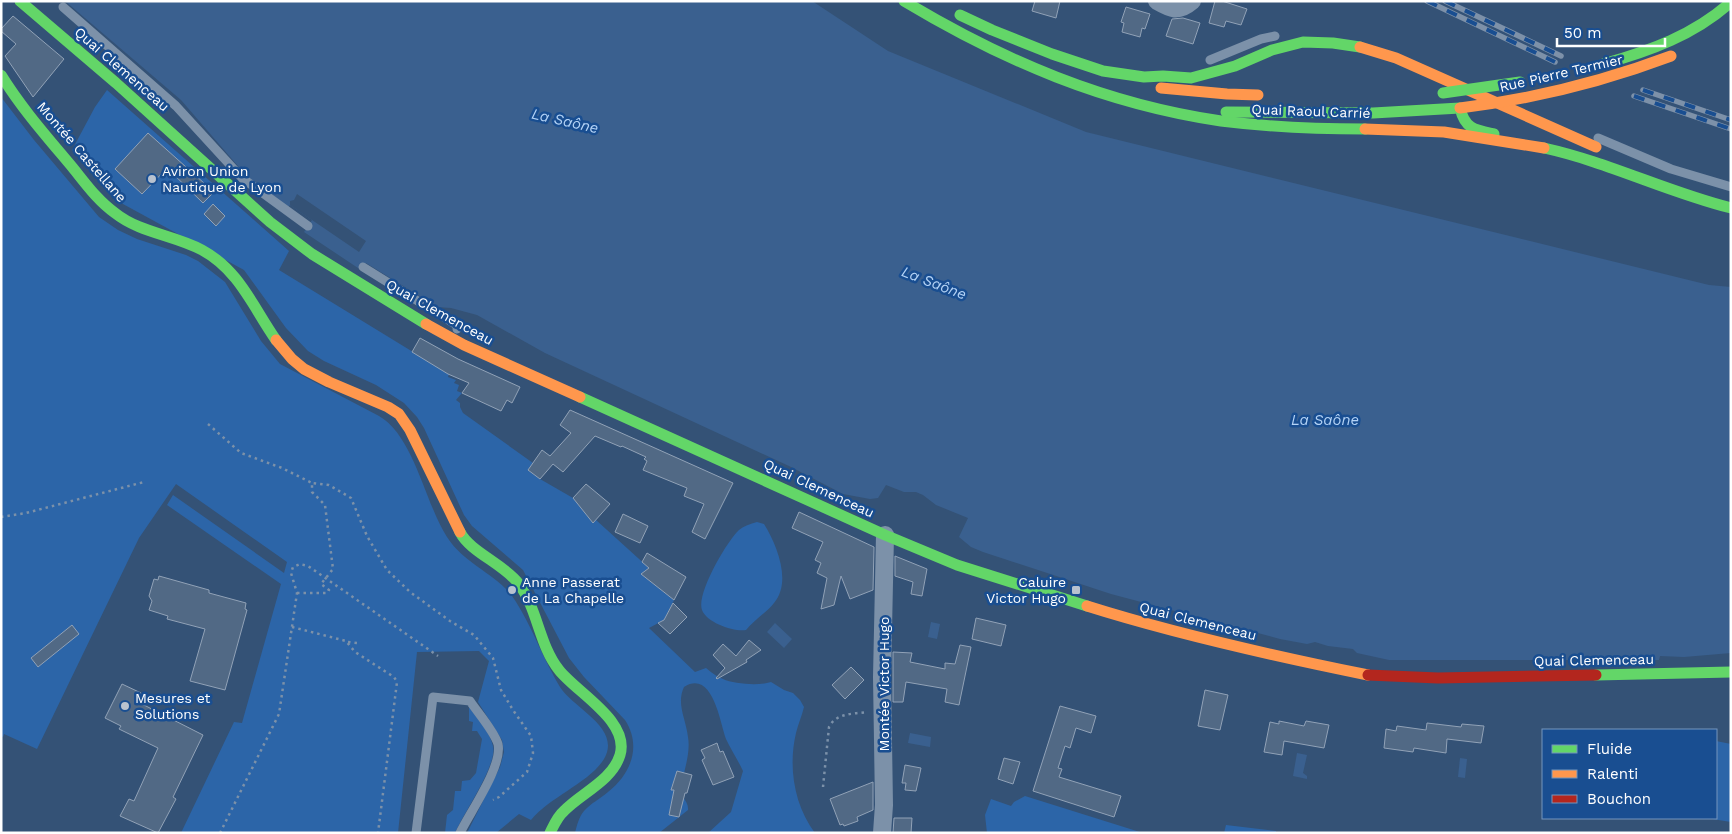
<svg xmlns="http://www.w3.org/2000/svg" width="1732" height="834" font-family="'Work Sans',sans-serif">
<rect width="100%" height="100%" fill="#345276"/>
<g fill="#2c65a8">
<path d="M107,90L289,251L279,270L449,374L448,377L456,380L454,383L459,385L457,391L462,393L456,400L460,403V407L463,413L533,463L528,470L540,479L573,498L593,523L596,520L649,568L641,574L674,600L664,620L649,628L695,672L706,668C711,672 717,677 723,679C734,684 759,686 771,682L784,690L793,693L800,700L804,707C802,716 798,724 796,733C788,767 794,805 815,833H708L731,812L743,771C738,760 731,750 726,739C720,723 713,669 684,687C676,704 686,719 688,737C690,749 687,761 684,773L677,771L671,789C679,792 689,801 688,810L659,833H575C577,825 579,817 584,811C591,803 600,799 608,792C631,774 642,746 625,720L584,677L569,658L523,570L472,526L464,515L424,428L417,417L404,403L376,385L324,361L308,351L286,328L244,270L123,204L72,150L95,107Z"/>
<path d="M1,97L34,140L99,217L118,230L137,239L186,255L198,261L225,282L261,341L280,364L379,416C414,436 425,503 447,537C462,561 491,572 510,593C526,615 537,643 549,667C553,674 556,681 560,687C574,709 622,728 604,759C589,783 551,796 531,820L519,814L496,833H467L500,767L504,752L502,740L478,702L489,661L479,651L417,652L398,833H181L234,722L242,723L281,584L167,505L173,495L284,573L287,562L176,484L139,538L37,749L4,734L3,737L1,736Z"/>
<path d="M757,522L764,524C777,545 792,582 774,603C766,613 754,620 746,630C734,632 707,623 702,610C696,594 727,541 739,530C744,526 750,524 757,522Z"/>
<path d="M469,707C477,718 490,732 493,746C498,764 463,814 455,833H445L447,815L453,810L455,791H461L462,781L470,780L476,773L482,739L477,731H472L473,722L469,721Z"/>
<polygon points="1716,741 1731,744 1731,822 1706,818 1716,818"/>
<polygon points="1025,796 1143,833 987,833 985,815 991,799 1011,806 1014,802"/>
<polygon points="1226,825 1276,831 1276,833 1224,833"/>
</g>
<g fill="#3a608f">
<polygon points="65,1 812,1 888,51 1086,132 1709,285 1731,287 1731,653 1684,657 1660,656 1659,660 1389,660 1357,653 1353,649 1328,646 1315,642 1307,644 1280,639 1145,603 1111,594 983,552 971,547 959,537 968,518 936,505 923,495 916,492 904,492 886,485 878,498 870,499 843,494 789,466 545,353 477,315 451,308 437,307 366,263 361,270 304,232 312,220 290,205 288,208 250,180 181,100"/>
<polygon points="931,622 940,624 937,639 928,637"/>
<polygon points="775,623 792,639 784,648 767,632"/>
<polygon points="910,733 931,737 930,747 908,743"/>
<polygon points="1297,753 1307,755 1303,773 1307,776 1307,779 1293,776"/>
<polygon points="1460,758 1467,759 1465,778 1458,777"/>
</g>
<polygon fill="#345276" points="297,194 366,241 359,252 290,205 290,201 294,200"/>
<g fill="#516985" stroke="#91a2b7">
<polygon points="1035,1 1060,1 1056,18 1032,11"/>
<polygon points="1215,1 1222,1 1247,9 1241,25 1226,21 1224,27 1209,23"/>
<polygon points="1126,7 1150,14 1145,29 1142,28 1140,37 1122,32 1124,23 1121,22"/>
<polygon points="13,16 64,59 33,97 5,56 16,44 1,31 1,29"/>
<polygon points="1183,18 1200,23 1193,44 1166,36 1172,19"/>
<polygon points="148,133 214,192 203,203 167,168 142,194 115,169"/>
<polygon points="213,204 225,216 216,226 204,214"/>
<polygon points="420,338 458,359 520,387 512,403 507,400 501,411 462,393 469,383 448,374 412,352"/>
<polygon points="570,410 733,483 705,539 692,532 704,504 684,496 687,488 643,470 647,461 644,459 646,457 622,446 621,447 595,436 563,472 553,464 540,479 528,470 542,450 550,456 571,433 560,425"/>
<polygon points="586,484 610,504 593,523 573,498"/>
<polygon points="799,512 874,547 873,590 850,599 841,576 834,605 821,609 827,578 817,573 821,563 815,560 823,542 792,528"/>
<polygon points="623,514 648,526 640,543 615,532"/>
<polygon points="647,553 686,577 674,600 641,574 649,568 642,562"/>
<polygon points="895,556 927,569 922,596 911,594 913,582 895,576"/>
<polygon points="159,576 209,590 209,593 246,603 245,609 247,610 225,690 190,681 205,629 167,619 168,616 149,610 152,601 149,596 154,579 158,580"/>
<polygon points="673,603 687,617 670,634 658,623 664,620"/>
<polygon points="976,618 1006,625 1001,646 972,639"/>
<polygon points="72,625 79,634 38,667 31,658"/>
<polygon points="749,640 761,650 746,660 747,662 717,679 716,678 725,668 713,655 723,644 736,656"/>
<polygon points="960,645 971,647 959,705 945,702 947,689 906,682 903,702 893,702 893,652 912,653 910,662 945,669 945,663 955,664"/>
<polygon points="851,667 864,680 845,699 832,685"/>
<polygon points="122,684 141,693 138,702 203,735 173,797 176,799 158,833 120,816 129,799 134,801 158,748 119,729 121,726 105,718"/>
<polygon points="1205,690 1228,695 1220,730 1198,726"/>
<polygon points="1060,706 1096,716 1091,733 1076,728 1070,748 1065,746 1058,768 1062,769 1059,777 1121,796 1114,817 1033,791"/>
<polygon points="1279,721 1304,726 1306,721 1329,725 1324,748 1284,741 1282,755 1264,752 1270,722 1279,724"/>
<polygon points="1427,723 1461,727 1462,724 1484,726 1481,743 1447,739 1446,753 1414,748 1413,752 1384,748 1386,729 1396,731 1397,726 1426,730"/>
<polygon points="717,743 720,752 723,751 734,777 713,785 702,760 705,758 701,750"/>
<polygon points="1004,758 1020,762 1013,784 998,779"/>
<polygon points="905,765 921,768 916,791 905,790 906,783 902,783"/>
<polygon points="677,771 692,775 687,793 685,793 679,817 669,815 674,790 671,790"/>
<polygon points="873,782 873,810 857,817 858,821 844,826 843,824 840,825 830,799"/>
<polygon points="894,818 912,818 911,833 893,833"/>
</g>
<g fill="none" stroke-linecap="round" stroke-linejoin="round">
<g stroke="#7c91a9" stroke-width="2.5" stroke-dasharray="2.5 4" stroke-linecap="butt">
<polyline points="208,424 241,453 282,468 312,483"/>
<polyline points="1,517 26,513 144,482"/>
<polyline points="297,593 326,593 329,590 321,584 333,569 325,505 312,492 312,483 329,485 351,498 367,536 387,570 410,592 450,621 474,635 493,658 501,690 513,710 531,736 533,753 527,772 499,797 493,800"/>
<polyline points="292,627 346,641 355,652 394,677 397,682 378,833"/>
<polyline points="348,642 357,643"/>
<path d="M823,787L829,727C836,713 853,714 867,712"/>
<polyline points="220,833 279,714 297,593 291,573 293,567 300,564 308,566 438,656"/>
</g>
<g stroke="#7c91a9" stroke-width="9">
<polyline points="63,7 176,106 242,178 308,226"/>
<polyline points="1210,60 1261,39 1275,36"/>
<polyline points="1598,138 1671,169 1731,187"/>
<polyline points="363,267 458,326 457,329"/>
<path d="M416,833L433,697L470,701C478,713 494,731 498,744C503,766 470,812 460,833"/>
</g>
<g stroke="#7c91a9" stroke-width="18">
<path d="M1157,1C1171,9 1178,13 1192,1"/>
<polyline points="882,833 884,805 882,677 885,535"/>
</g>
<g stroke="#63d668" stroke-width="11">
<polyline points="20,1 116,83 270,222 312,254 426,324"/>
<path d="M904,1C1004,61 1105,104 1221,121C1269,127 1317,129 1365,129"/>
<polyline points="960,15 992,30 1052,54 1103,71 1144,77 1163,76 1191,78 1235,66 1272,50 1303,42 1333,43 1360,47"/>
<path d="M1603,64C1650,51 1694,35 1731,2"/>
<path d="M1,75C22,109 48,138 73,168C86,184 98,201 115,213C140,233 174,235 202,250C239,270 253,307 276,340"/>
<path d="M1226,112L1373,113L1460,108C1465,129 1475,130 1494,134"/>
<path d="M1544,148C1608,162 1667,192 1731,208"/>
<polyline points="580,397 885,535 957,565 1087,606"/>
<path d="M460,532C470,552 504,564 519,584C538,610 539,645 559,670C577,693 630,721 620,755C612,781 581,793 564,811C557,817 554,825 550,833"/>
<polyline points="1596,675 1731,672"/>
</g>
<g stroke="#ff974d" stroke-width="11">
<polyline points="1360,47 1396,58 1596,147"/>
<polyline points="1161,88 1227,94 1258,95"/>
<polyline points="1365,129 1444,132 1544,148"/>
<polyline points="426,324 464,345 580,397"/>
<polyline points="276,340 292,359 304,369 329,382 388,407 399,414 410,430 460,532"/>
<path d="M1087,606C1179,635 1274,656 1368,675"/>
</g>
<polyline stroke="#b3261e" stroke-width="11" points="1368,675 1438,678 1596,675"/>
<g stroke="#7d91a9" stroke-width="5.5">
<g id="rail">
<polyline points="1427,1 1555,62"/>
<polyline points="1445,1 1561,56"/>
<polyline points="1643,90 1731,120"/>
<polyline points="1634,96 1731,129"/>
</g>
</g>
<use href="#rail" stroke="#194e91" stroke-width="4" stroke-dasharray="11" stroke-linecap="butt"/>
<polyline stroke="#63d668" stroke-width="11" points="1443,93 1520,82"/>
<path stroke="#ff974d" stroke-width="11" d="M1460,108C1533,99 1602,82 1671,56"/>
</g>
<g fill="#b8c2cf" stroke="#194e91" stroke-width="2">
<circle cx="152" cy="179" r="5"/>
<circle cx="512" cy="590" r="5"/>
<rect x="1071" y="585" width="10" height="10" rx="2.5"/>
<circle cx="125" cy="706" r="5"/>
</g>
<g text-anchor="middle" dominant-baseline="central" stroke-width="5" stroke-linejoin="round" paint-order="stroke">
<g font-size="14" fill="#fff" stroke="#194e91">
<text transform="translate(122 69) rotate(41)">Quai Clemenceau</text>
<text transform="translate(1561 73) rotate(-13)">Rue Pierre Termier</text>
<text transform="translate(1311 111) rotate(2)">Quai Raoul Carrié</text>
<text transform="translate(82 152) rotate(49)">Montée Castellane</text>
<text transform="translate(440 312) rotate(29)">Quai Clemenceau</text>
<text transform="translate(819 488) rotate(25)">Quai Clemenceau</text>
<text transform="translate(1198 621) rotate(14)">Quai Clemenceau</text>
<text transform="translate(1594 660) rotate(-1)">Quai Clemenceau</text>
<text transform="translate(884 684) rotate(-90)">Montée Victor Hugo</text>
</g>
<g font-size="14" fill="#fff" stroke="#194e91" text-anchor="start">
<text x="162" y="171">Aviron Union<tspan x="162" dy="16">Nautique de Lyon</tspan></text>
<text x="522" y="582">Anne Passerat<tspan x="522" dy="16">de La Chapelle</tspan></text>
<text x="1066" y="582" text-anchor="end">Caluire<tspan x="1066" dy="16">Victor Hugo</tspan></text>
<text x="135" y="698">Mesures et<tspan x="135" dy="16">Solutions</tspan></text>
</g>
<g font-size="15" font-style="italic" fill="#b4d3f6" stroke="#194e91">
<text transform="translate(565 121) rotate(13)">La Saône</text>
<text transform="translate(934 283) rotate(21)">La Saône</text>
<text x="1325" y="420">La Saône</text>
</g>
</g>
<rect width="1732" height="834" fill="none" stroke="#ffffff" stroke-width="5"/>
<rect x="1542" y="729" width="175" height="90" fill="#194e91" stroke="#7595bd"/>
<rect x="1552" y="745" width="25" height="8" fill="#63d668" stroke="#7595bd"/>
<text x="1587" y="754" font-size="15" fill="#ffffff">Fluide</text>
<rect x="1552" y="770" width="25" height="8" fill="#ff974d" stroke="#7595bd"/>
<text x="1587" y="779" font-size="15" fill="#ffffff">Ralenti</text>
<rect x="1552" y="795" width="25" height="8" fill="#b3261e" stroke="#7595bd"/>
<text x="1587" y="804" font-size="15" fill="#ffffff">Bouchon</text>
<path d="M1557 38v8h108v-8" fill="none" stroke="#ffffff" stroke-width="2.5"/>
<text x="1564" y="38" font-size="15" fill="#ffffff" stroke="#194e91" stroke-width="4" paint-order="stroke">50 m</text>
</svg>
